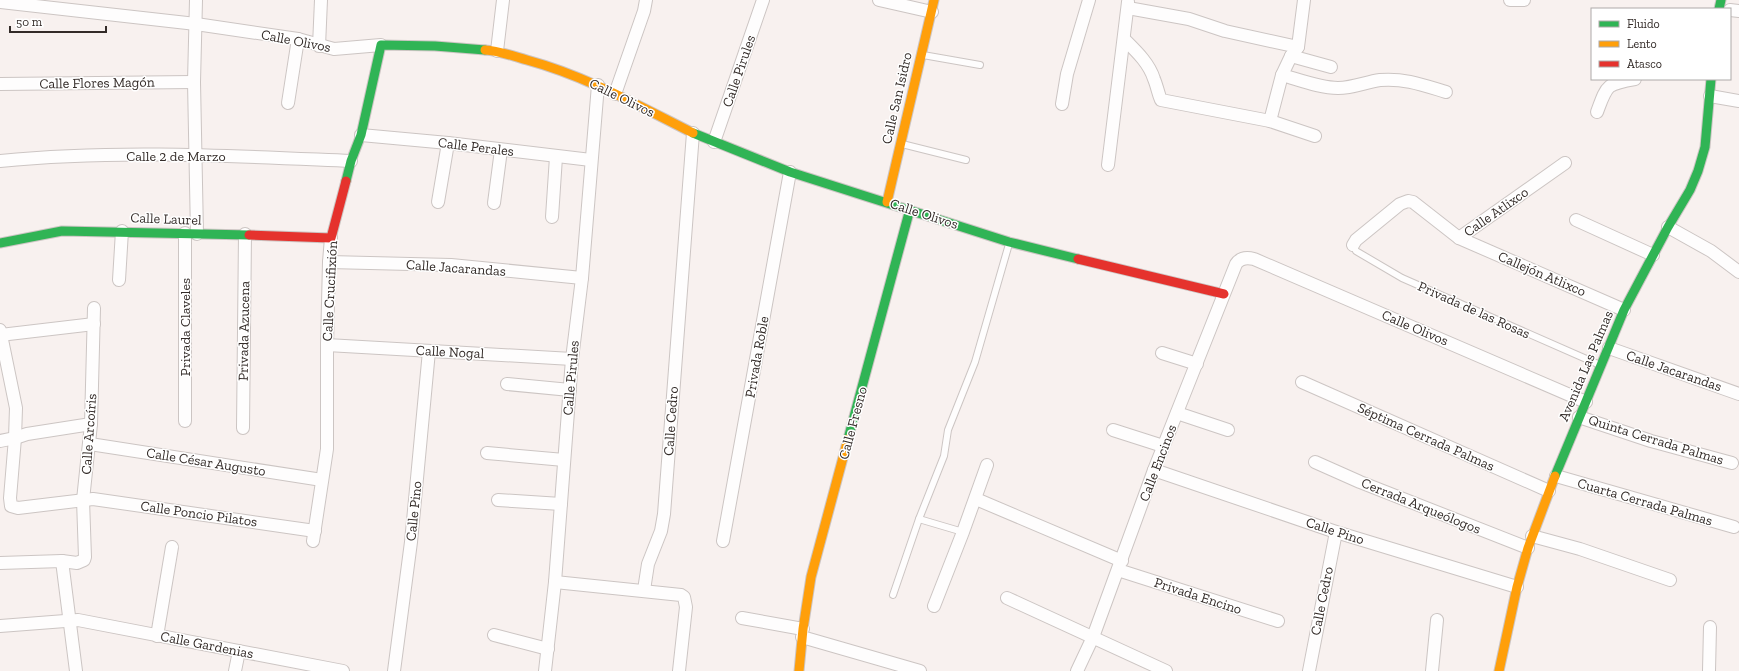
<svg xmlns="http://www.w3.org/2000/svg" width="1739" height="671" font-family="'Zilla Slab',serif">
<rect width="100%" height="100%" fill="#f8f1ef"/>
<g fill="none" stroke-linecap="round" stroke-linejoin="round">
<g stroke="#ccc5c3" stroke-width="8">
<g id="lane">
<polyline points="923,55 980,65"/>
<polyline points="902,144 966,160"/>
<polyline points="1353,245 1356,251 1402,278 1600,365"/>
<polyline points="919,519 963,532"/>
<polyline points="893,595 919,519 944,456 948,430 975,362 1009,244"/>
</g>
</g>
<g stroke="#ccc5c3" stroke-width="14">
<g id="street">
<polyline points="196,0 194,82 197,234"/>
<polyline points="879,0 932,12"/>
<polyline points="1510,0 1524,0"/>
<polyline points="0,2 196,24 298,39 334,49 381,45"/>
<polyline points="1128,8 1189,19 1225,31 1298,47"/>
<polyline points="1730,10 1739,11"/>
<path d="M1124,39C1136,51 1149,63 1154,79C1157,86 1158,93 1161,100L1270,121L1315,136"/>
<polyline points="319,46 321,0"/>
<polyline points="497,51 503,0"/>
<polyline points="1291,56 1331,67"/>
<path d="M1282,75C1300,80 1320,88 1338,88C1353,88 1366,82 1380,80C1405,78 1423,85 1446,92"/>
<polyline points="0,84 194,82"/>
<polyline points="615,94 644,11 646,0"/>
<polyline points="1710,96 1739,101"/>
<polyline points="288,103 298,39"/>
<polyline points="1062,104 1067,74 1089,0"/>
<path d="M1597,112C1607,85 1606,84 1635,79"/>
<polyline points="1270,121 1282,75 1291,56 1298,47 1304,0"/>
<polyline points="361,135 448,143 591,160"/>
<polyline points="714,142 763,0"/>
<path d="M0,161C117,149 234,156 351,161"/>
<polyline points="1108,165 1128,2"/>
<polyline points="438,202 448,143"/>
<polyline points="494,203 501,150"/>
<polyline points="552,217 556,157"/>
<polyline points="1576,220 1653,255"/>
<polyline points="1668,227 1711,251 1739,272"/>
<polyline points="185,233 185,421"/>
<polyline points="1459,238 1565,163"/>
<polyline points="1353,245 1356,240 1400,204 1408,201 1413,202 1459,238 1624,310"/>
<polyline points="329,262 451,265 582,278"/>
<polyline points="119,280 122,231"/>
<polyline points="0,330 16,408 15,438 10,498 11,506 18,508 93,499 315,531"/>
<polyline points="0,335 94,324"/>
<polyline points="327,345 572,359"/>
<polyline points="1609,348 1739,394"/>
<polyline points="1162,353 1197,364"/>
<polyline points="1302,382 1549,491"/>
<polyline points="507,384 570,390"/>
<polyline points="1177,413 1228,430"/>
<polyline points="1579,417 1651,441 1732,463"/>
<polyline points="243,428 245,234"/>
<polyline points="1113,430 1163,446"/>
<polyline points="0,441 15,438 27,434 91,424"/>
<polyline points="90,444 322,480"/>
<polyline points="487,453 564,460"/>
<polyline points="1315,462 1360,482 1528,548"/>
<polyline points="1154,470 1336,532 1517,587"/>
<polyline points="1556,476 1734,527"/>
<polyline points="976,499 1122,561"/>
<polyline points="498,500 561,504"/>
<polyline points="1532,536 1580,549 1670,580"/>
<polyline points="313,541 327,449 327,345 329,262 331,238"/>
<polyline points="723,541 790,172"/>
<polyline points="62,561 76,671"/>
<polyline points="0,563 62,561 77,563 84,560 85,557 83,500 91,424 94,308"/>
<polyline points="1118,570 1278,621"/>
<polyline points="555,582 681,595 684,597 686,607 679,671"/>
<polyline points="644,590 648,564 661,531 664,514 693,133"/>
<polyline points="1007,598 1166,671"/>
<polyline points="934,606 963,532 987,465"/>
<polyline points="742,618 803,629"/>
<polyline points="0,626 78,620 343,671"/>
<polyline points="494,635 548,649"/>
<polyline points="157,636 172,547"/>
<polyline points="802,637 920,671"/>
<polyline points="235,671 239,651"/>
<polyline points="394,671 411,542 429,351"/>
<polyline points="545,671 555,582 572,359 582,278 598,85"/>
<path d="M1077,671L1093,637L1154,470L1236,264C1240,258 1246,257 1254,259L1586,402"/>
<polyline points="1309,671 1336,532"/>
<polyline points="1432,671 1437,620"/>
<polyline points="1709,671 1710,627"/>
</g>
</g>
<g stroke="#ccc5c3" stroke-width="11">
<g id="fast">
<polyline points="1719,9 1721,0"/>
<polyline points="693,133 790,172 1009,242 1078,259"/>
<polyline points="346,181 351,161 361,135 381,45 435,46 485,50"/>
<polyline points="0,243 62,231 249,235"/>
<polyline points="848,439 910,209"/>
<polyline points="1555,476 1624,310 1668,227 1690,190 1698,171 1705,147 1711,79"/>
</g>
</g>
<g stroke="#ccc5c3" stroke-width="11">
<g id="slow">
<path d="M485,50C500,51 513,56 527,60C586,76 639,106 693,133"/>
<polyline points="887,202 934,0"/>
<polyline points="799,671 803,629 811,577 848,439"/>
<polyline points="1499,671 1517,587 1528,548 1555,476"/>
</g>
</g>
<g stroke="#ccc5c3" stroke-width="11">
<g id="jam">
<polyline points="249,235 331,238 346,181"/>
<polyline points="1078,259 1224,294"/>
</g>
</g>
<use href="#lane" stroke="#fefdfd" stroke-width="6"/>
<use href="#street" stroke="#fefdfd" stroke-width="12"/>
<use href="#fast" stroke="#30b455" stroke-width="9"/>
<use href="#slow" stroke="#ff9f0a" stroke-width="9"/>
<use href="#jam" stroke="#e5322d" stroke-width="9"/>
</g>
<g text-anchor="middle" dominant-baseline="central" stroke-width="3" stroke-linejoin="round" paint-order="stroke">
<g font-size="14" fill="#332b28" stroke="#fff">
<text transform="translate(296 41) rotate(11)">Calle Olivos</text>
<text transform="translate(739 71) rotate(-71)">Calle Pirules</text>
<text transform="translate(97 83) rotate(-1)">Calle Flores Magón</text>
<text transform="translate(622 98) rotate(26)">Calle Olivos</text>
<text transform="translate(897 98) rotate(-77)">Calle San Isidro</text>
<text transform="translate(476 147) rotate(7)">Calle Perales</text>
<text x="176" y="156">Calle 2 de Marzo</text>
<text transform="translate(1496 212) rotate(-35)">Calle Atlixco</text>
<text transform="translate(924 214) rotate(18)">Calle Olivos</text>
<text transform="translate(166 219) rotate(2)">Calle Laurel</text>
<text transform="translate(456 268) rotate(4)">Calle Jacarandas</text>
<text transform="translate(1542 274) rotate(23)">Callejón Atlixco</text>
<text transform="translate(330 291) rotate(-87)">Calle Crucifixión</text>
<text transform="translate(1474 310) rotate(24)">Privada de las Rosas</text>
<text transform="translate(185 327) rotate(-90)">Privada Claveles</text>
<text transform="translate(1415 328) rotate(23)">Calle Olivos</text>
<text transform="translate(244 331) rotate(-89)">Privada Azucena</text>
<text transform="translate(450 352) rotate(3)">Calle Nogal</text>
<text transform="translate(757 357) rotate(-80)">Privada Roble</text>
<text transform="translate(1586 366) rotate(-67)">Avenida Las Palmas</text>
<text transform="translate(1674 371) rotate(19)">Calle Jacarandas</text>
<text transform="translate(571 378) rotate(-85)">Calle Pirules</text>
<text transform="translate(671 421) rotate(-86)">Calle Cedro</text>
<text transform="translate(853 423) rotate(-75)">Calle Fresno</text>
<text transform="translate(89 434) rotate(-86)">Calle Arcoíris</text>
<text transform="translate(1426 437) rotate(24)">Séptima Cerrada Palmas</text>
<text transform="translate(1656 440) rotate(17)">Quinta Cerrada Palmas</text>
<text transform="translate(206 462) rotate(9)">Calle César Augusto</text>
<text transform="translate(1158 463) rotate(-69)">Calle Encinos</text>
<text transform="translate(1645 502) rotate(16)">Cuarta Cerrada Palmas</text>
<text transform="translate(1421 506) rotate(22)">Cerrada Arqueólogos</text>
<text transform="translate(414 511) rotate(-84)">Calle Pino</text>
<text transform="translate(199 514) rotate(8)">Calle Poncio Pilatos</text>
<text transform="translate(1335 531) rotate(18)">Calle Pino</text>
<text transform="translate(1198 596) rotate(18)">Privada Encino</text>
<text transform="translate(1322 601) rotate(-79)">Calle Cedro</text>
<text transform="translate(207 645) rotate(11)">Calle Gardenias</text>
</g>
</g>
<rect x="1591" y="8" width="140" height="72" fill="#ffffff" stroke="#adaaa9"/>
<rect x="1599" y="21" width="20" height="6" fill="#30b455" stroke="#adaaa9"/>
<text x="1627" y="28" font-size="12" fill="#332b28">Fluido</text>
<rect x="1599" y="41" width="20" height="6" fill="#ff9f0a" stroke="#adaaa9"/>
<text x="1627" y="48" font-size="12" fill="#332b28">Lento</text>
<rect x="1599" y="61" width="20" height="6" fill="#e5322d" stroke="#adaaa9"/>
<text x="1627" y="68" font-size="12" fill="#332b28">Atasco</text>
<path d="M10 26v6h96v-6" fill="none" stroke="#332b28" stroke-width="2"/>
<text x="16" y="26" font-size="12" fill="#332b28" stroke="#ffffff" stroke-width="3" paint-order="stroke">50 m</text>
</svg>
